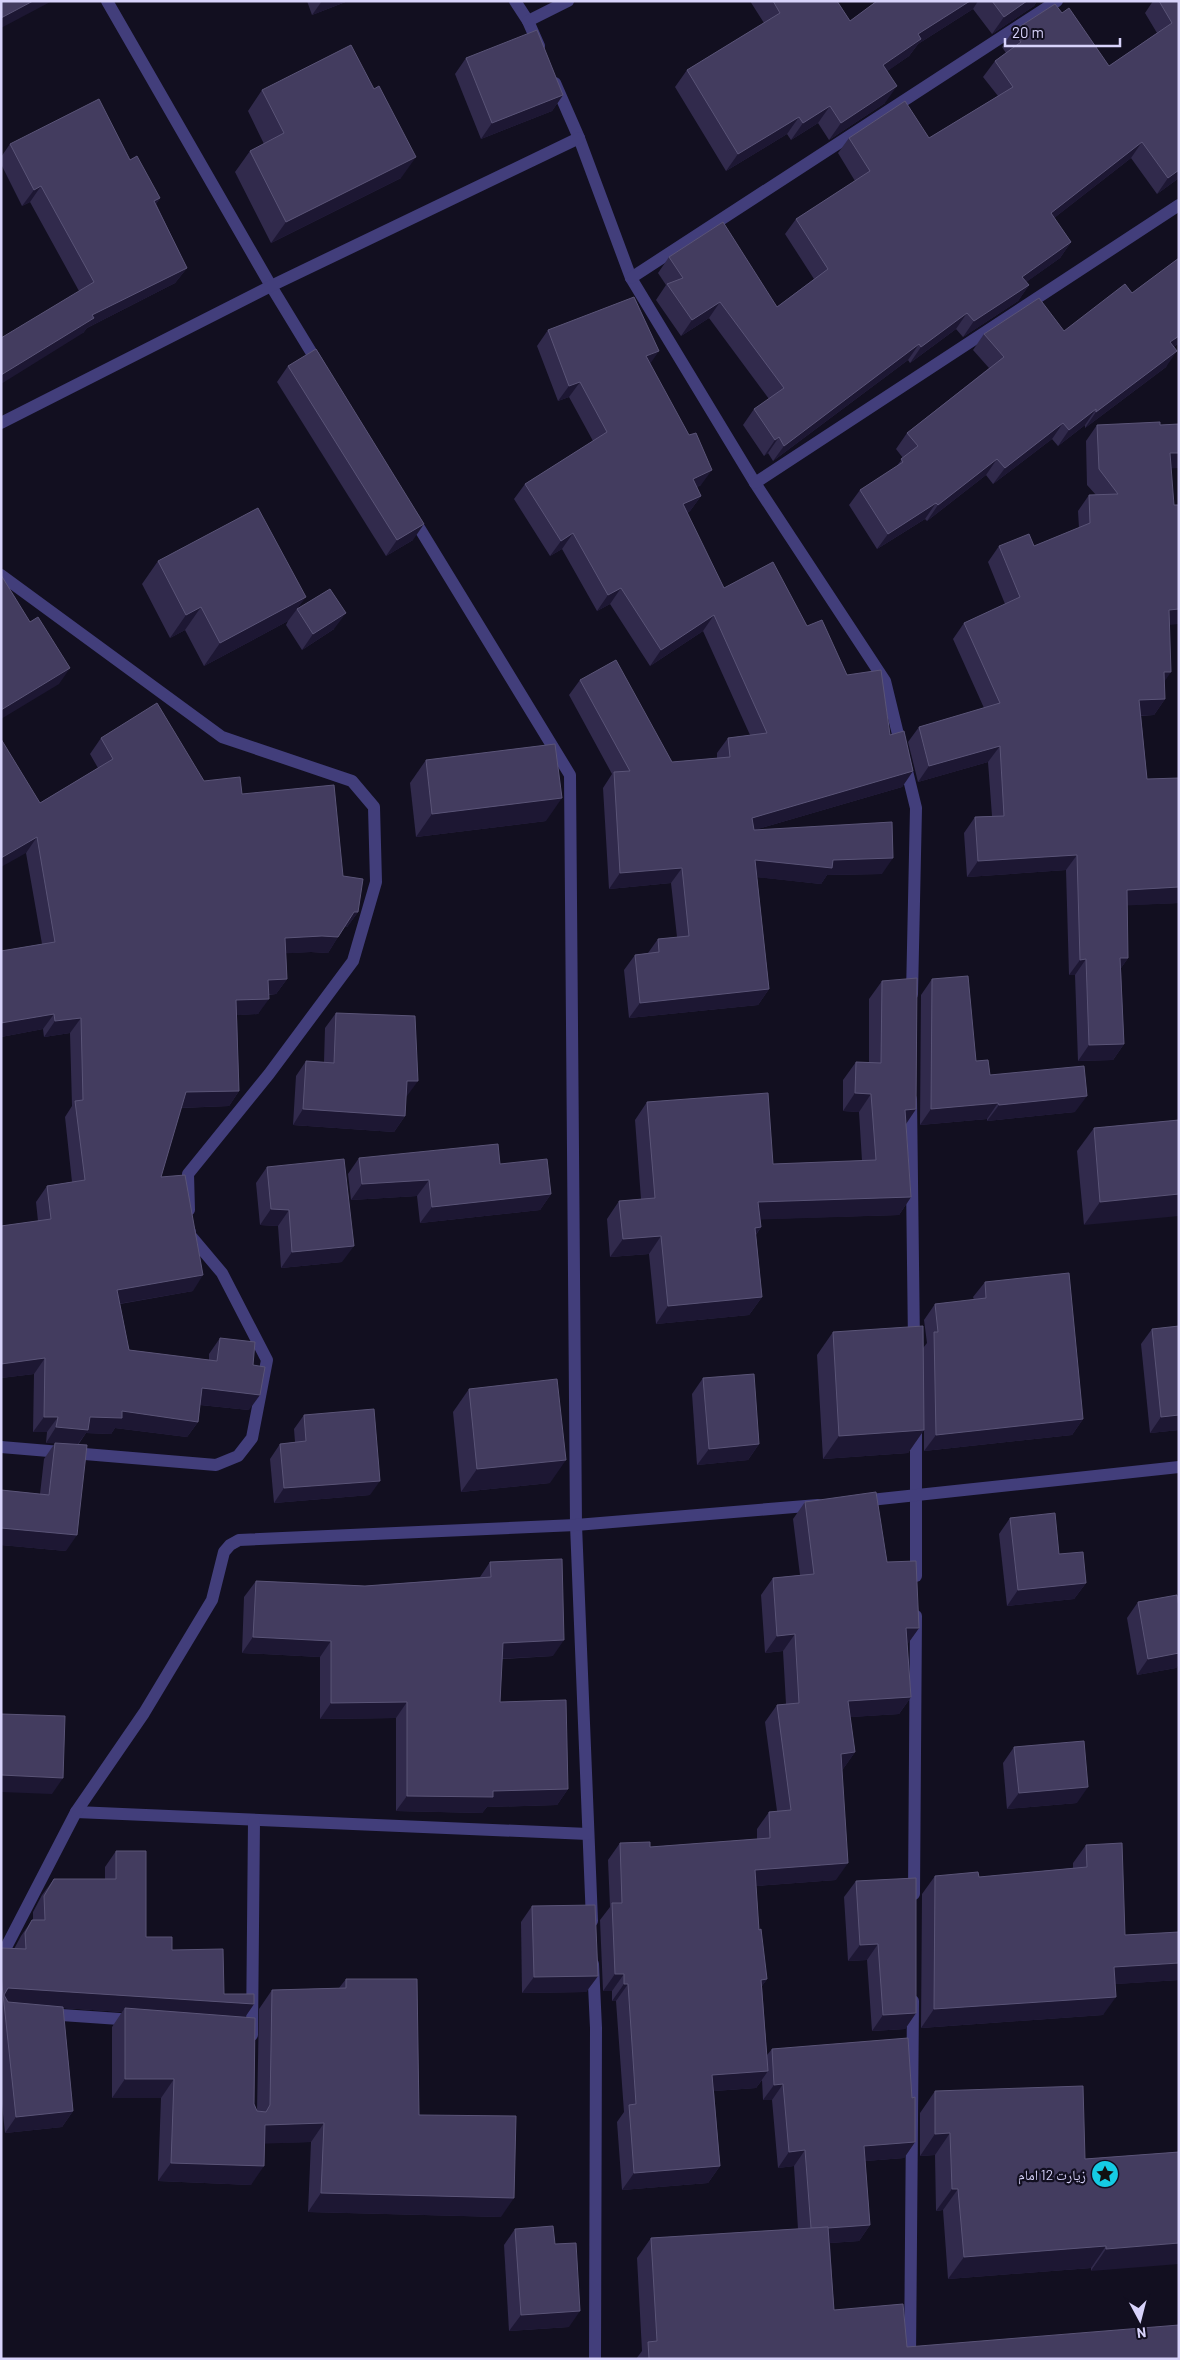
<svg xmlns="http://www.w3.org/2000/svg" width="1180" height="2360" font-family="Barlow,'Noto Naskh Arabic',sans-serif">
<rect width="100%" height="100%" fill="#120f20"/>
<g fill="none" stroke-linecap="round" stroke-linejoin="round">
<g stroke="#423e7b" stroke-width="12">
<polyline points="107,1 271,286 319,365"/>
<polyline points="515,1 528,21 539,46"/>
<polyline points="528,21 568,1"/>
<polyline points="555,83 579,138 631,278 755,483 885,681 916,808 912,994"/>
<polyline points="631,278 1057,1"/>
<polyline points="1,423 271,286 579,138"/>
<polyline points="755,483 1179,205"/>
<polyline points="412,516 570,775 576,1525 592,1921"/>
<polyline points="1,575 222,737 352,781 374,807 376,882 353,961 269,1074 188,1174 189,1210"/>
<polyline points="911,1099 914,1344"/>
<polyline points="916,1426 916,1576"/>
<polyline points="1,1447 216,1465 238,1456 252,1438 267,1360 222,1273 190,1235 190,1232"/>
<polyline points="861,1501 1179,1467"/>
<polyline points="76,1812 588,1834"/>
<polyline points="914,1894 916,1616"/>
<polyline points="1,1957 76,1812 144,1713 212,1600 224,1552 230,1545 239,1540 576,1525 818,1505"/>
<polyline points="593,1964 596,2028 595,2359"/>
<polyline points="47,2014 134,2020"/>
<polyline points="252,2035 254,1820"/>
<polyline points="910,2359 913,2001"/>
</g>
</g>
<g fill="#312a4c">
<polygon points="307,1 348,1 312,15"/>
<polygon points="750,1 837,1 850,21 877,1 1037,1 1034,6 992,34 973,9 918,44 909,56 887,71 885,103 829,140 818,123 791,140 787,134 726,171 675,87 687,70 764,23"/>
<polygon points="1153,1 1179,1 1179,178 1157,194 1131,158 1054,218 1071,242 1060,258 1026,282 1029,285 1018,301 963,337 956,329 910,363 908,360 773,461 768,453 764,456 743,425 754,409 769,399 709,318 681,336 656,300 666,285 658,273 669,257 777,307 814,279 785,234 796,219 855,181 838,153 849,138 929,138 998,96 983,77 995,61 1006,53 1002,47 1013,31 1062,13 1109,66 1157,33 1145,13"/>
<polygon points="466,58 563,95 552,111 481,139 455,74"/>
<polygon points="374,89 401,178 271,243 235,172 250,151 264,144 248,111 262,90"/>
<polygon points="10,144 130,160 160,198 156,204 187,268 175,283 87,328 83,333 79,291 30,202 22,206 1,164 1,157"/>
<polygon points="1179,258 1179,343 1174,347 1166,367 1085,428 1085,425 1058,446 1052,439 993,484 986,475 927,521 925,519 877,549 849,505 860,490 896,467 903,458 896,449 907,433 989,368 973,350 984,334 1064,331 1132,293"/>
<polygon points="548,330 650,363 701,485 697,487 701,496 690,511 687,513 724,588 807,626 847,675 890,735 913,771 902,787 754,830 882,874 827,875 821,884 757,877 769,989 758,1005 629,1018 624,970 635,955 648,953 658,939 677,937 671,883 609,889 603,788 612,774 569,695 580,680 672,762 717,758 717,753 728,738 750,735 703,631 650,666 610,604 597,611 562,549 550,556 514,499 525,484 593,441 569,397 558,401 537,346"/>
<polygon points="288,366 413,540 386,556 277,382"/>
<polygon points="1097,425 1160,425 1171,468 1170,625 1164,682 1165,699 1154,715 1141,716 1147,779 1179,903 1127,905 1128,958 1121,968 1124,1044 1113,1060 1078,1061 1075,975 1069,975 1066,870 967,877 964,833 975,817 992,816 988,762 918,782 908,742 919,727 984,708 953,639 964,623 1005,604 988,562 999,546 1034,546 1079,528 1078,511 1089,495 1096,495 1087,485 1086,441"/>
<polygon points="158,561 299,608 334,629 302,650 286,625 288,621 204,666 185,630 170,638 142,584"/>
<polygon points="101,738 204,781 242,794 343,876 358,912 347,927 344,927 328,953 311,952 286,953 287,979 276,994 269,995 258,1014 237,1015 239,1091 229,1106 181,1108 161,1177 193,1291 120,1304 129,1350 209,1360 209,1354 220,1338 253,1365 249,1410 200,1405 198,1422 187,1437 115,1428 111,1434 86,1433 78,1445 66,1551 1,1545 1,1490 40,1494 44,1459 55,1443 46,1443 47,1432 33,1432 34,1374 1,1378 1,1226 38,1221 36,1202 47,1186 72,1182 65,1117 72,1106 70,1033 44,1037 43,1029 1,1037 1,951 42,944 26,853 40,803 98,768 90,754"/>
<polygon points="426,760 546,821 416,837 410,783"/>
<polygon points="932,979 976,1061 990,1075 1075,1112 987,1121 987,1119 920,1125 921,995"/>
<polygon points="882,981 916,1109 906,1123 911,1197 899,1215 760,1219 761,1227 756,1235 762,1297 749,1315 656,1324 649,1254 610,1257 607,1219 619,1201 641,1199 635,1120 647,1102 773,1164 862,1161 859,1112 843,1111 843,1080 856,1062 869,1062 869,999"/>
<polygon points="336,1013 407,1096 406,1096 405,1116 394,1132 293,1125 296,1076 306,1061 324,1062 325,1028"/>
<polygon points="1179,1120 1084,1225 1077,1151 1094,1128"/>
<polygon points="359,1158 500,1164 551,1194 540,1210 420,1223 417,1196 351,1200 348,1174"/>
<polygon points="267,1167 342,1262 281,1268 278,1226 260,1225 256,1183"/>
<polygon points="985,1282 1083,1419 1072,1435 924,1451 924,1430 908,1453 823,1459 817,1355 833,1332 923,1348 927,1343 924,1320 935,1304 974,1300 973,1297"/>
<polygon points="1152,1329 1179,1430 1150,1433 1141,1344"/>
<polygon points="703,1378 759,1444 748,1460 697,1465 692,1394"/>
<polygon points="469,1389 550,1483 461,1492 453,1412"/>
<polygon points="304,1415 370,1495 274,1503 270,1459 280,1444 295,1442 294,1429"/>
<polygon points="805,1502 887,1562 919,1628 907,1644 911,1697 899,1714 850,1717 855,1752 843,1769 842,1770 836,1880 756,1886 759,1930 767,1979 762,1986 767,2055 772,2049 915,2142 904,2158 865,2161 870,2225 859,2241 830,2243 834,2310 907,2347 1179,2359 636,2359 642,2351 637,2258 651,2238 798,2229 794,2166 778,2168 772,2100 763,2100 762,2080 756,2088 714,2091 720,2166 708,2183 622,2190 617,2122 624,2112 616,2001 612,2001 612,1991 603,1991 600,1920 610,1907 608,1860 620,1843 650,1847 757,1839 757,1829 769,1812 777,1811 765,1722 777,1705 786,1704 783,1651 765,1653 761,1595 773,1578 800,1575 793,1519"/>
<polygon points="1010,1518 1059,1554 1086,1583 1074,1599 1007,1606 999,1534"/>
<polygon points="490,1562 553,1656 502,1659 500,1702 568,1789 557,1805 487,1807 482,1813 396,1811 396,1718 320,1719 320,1657 242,1653 244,1597 256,1581 365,1586 480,1577"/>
<polygon points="1138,1602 1179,1607 1179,1664 1176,1668 1137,1675 1127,1618"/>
<polygon points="1014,1747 1077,1803 1007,1809 1003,1763"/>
<polygon points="1086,1845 1125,1935 1179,1980 1115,1984 1103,2015 921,2028 922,1894 935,1876 979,1877 1073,1868 1073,1863"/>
<polygon points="116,1851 146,1937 172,1950 224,1994 254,2004 245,2017 254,2104 257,2111 259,2009 272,1990 339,1988 346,1979 419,2115 501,2217 308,2212 311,2142 264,2143 251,2185 158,2181 161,2098 112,2098 112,2027 122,2012 63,2008 73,2111 62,2127 5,2133 1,2095 1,1948 14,1949 21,1936 32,1920 33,1920 33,1912 42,1895 54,1879 105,1879 105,1867"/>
<polygon points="856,1881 916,2013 905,2029 872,2031 867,1960 848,1961 844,1897"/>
<polygon points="532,1906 598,1976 586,1992 522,1993 521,1922"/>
<polygon points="935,2091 1085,2159 1179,2152 1091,2271 1091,2268 948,2279 943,2210 936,2211 935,2155 920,2156 920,2113"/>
<polygon points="515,2229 555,2244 569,2327 509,2331 504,2245"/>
</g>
<g fill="#1d1733">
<polygon points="33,1 52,1 1,28 1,18"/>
<polygon points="322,1 348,1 312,15"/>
<polygon points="970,1 978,1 973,9 918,44 909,56 872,82 883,65 918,34"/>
<polygon points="1027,1 1037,1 1034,6 992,34 1004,17"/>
<polygon points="897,86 885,103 829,140 841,123"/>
<polygon points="563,95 552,111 481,139 492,123"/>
<polygon points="830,106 818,123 791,140 803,123"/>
<polygon points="799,117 787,134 726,171 738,154"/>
<polygon points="1142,142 1131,158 1040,229 1051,213"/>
<polygon points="416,157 401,178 271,243 286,222"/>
<polygon points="1179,170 1179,178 1157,194 1168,178"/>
<polygon points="41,186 30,202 22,206 34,190"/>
<polygon points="160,198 149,214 154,201"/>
<polygon points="1071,242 1060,258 1011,293 1022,277"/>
<polygon points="187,268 175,283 87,328 83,333 1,384 1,375 92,315"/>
<polygon points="1029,285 1018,301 963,337 974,321"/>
<polygon points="720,302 709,318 681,336 692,320"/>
<polygon points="967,313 956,329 910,363 921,347"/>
<polygon points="1179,336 1179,343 1159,358 1170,342"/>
<polygon points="919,344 908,360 773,461 784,446"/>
<polygon points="659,351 648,367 646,356"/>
<polygon points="1177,351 1166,367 1085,428 1096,412"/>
<polygon points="580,382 569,397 558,401 569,386"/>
<polygon points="1096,409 1085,425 1058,446 1069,430"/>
<polygon points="1063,423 1052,439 993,484 1005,468"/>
<polygon points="779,437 768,453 764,456 775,440"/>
<polygon points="1170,453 1179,453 1179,468 1159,469"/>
<polygon points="997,459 986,475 927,521 938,505"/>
<polygon points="712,470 701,485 682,494 693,479"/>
<polygon points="701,496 690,511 672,520 683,504"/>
<polygon points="936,503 925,519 877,549 888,534"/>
<polygon points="424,524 413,540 386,556 397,540"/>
<polygon points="573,533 562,549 550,556 561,541"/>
<polygon points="621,588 610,604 597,611 608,595"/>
<polygon points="306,597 288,621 204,666 220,643"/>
<polygon points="201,607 185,630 170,638 186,615"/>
<polygon points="1179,609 1179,624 1158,626 1169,610"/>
<polygon points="346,613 334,629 302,650 313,634"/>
<polygon points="714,615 703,631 650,666 661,650"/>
<polygon points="70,668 59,684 1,719 1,710"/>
<polygon points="1164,672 1171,672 1160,688"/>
<polygon points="1165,699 1154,715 1128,716 1139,700"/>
<polygon points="1000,746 988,762 918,782 929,766"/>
<polygon points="913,771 902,787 741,834 752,818"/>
<polygon points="562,798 546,821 416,837 432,814"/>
<polygon points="37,837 26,853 1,867 1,858"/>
<polygon points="1077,855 1066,870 967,877 978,861"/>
<polygon points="893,858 882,874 827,875 821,884 744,876 755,860"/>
<polygon points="682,868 671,883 609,889 620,873"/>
<polygon points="1179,887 1179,903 1116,906 1127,890"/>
<polygon points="354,912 358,912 347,927 343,927"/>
<polygon points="322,936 338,937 328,953 311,952 274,954 285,938"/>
<polygon points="1120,958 1128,958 1117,974"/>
<polygon points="1086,959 1075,975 1069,975 1080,960"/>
<polygon points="287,979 276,994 258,995 268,980"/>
<polygon points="769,989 758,1005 629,1018 640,1003"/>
<polygon points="269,999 258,1014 225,1016 236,1000"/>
<polygon points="54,1014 43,1029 1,1037 1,1023"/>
<polygon points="81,1018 70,1033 44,1037 55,1021"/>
<polygon points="1124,1044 1113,1060 1078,1061 1089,1045"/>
<polygon points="407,1081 418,1081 407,1096 396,1096"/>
<polygon points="239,1091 229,1106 175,1108 186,1092"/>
<polygon points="855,1093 871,1094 859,1112 843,1111"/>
<polygon points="1087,1096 1075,1112 987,1121 999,1105"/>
<polygon points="998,1103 987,1119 920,1125 931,1109"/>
<polygon points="303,1109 405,1116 394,1132 293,1125"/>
<polygon points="916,1109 904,1127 905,1110"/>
<polygon points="429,1180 417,1196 351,1200 362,1184"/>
<polygon points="551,1194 540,1210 420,1223 432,1207"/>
<polygon points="1179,1194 1179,1216 1084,1225 1100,1202"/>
<polygon points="911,1197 899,1215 746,1220 758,1202"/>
<polygon points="271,1209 289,1210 278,1226 260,1225"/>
<polygon points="761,1227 748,1245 755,1228"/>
<polygon points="661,1236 649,1254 610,1257 623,1239"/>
<polygon points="354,1246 342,1262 281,1268 292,1252"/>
<polygon points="203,1275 193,1291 106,1306 117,1290"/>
<polygon points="762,1297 749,1315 656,1324 668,1306"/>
<polygon points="45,1358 34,1374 1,1378 1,1364"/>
<polygon points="202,1388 260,1395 249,1410 191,1404"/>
<polygon points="122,1411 198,1422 187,1437 115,1428 111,1434 86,1433 77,1445 46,1443 56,1427 90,1417"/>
<polygon points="1179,1415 1179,1430 1150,1433 1161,1417"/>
<polygon points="44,1417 58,1417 47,1432 33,1432"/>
<polygon points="1083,1419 1072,1435 924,1451 936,1435"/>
<polygon points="924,1430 908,1453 823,1459 839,1436"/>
<polygon points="759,1444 748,1460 697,1465 709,1449"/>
<polygon points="566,1460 550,1483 461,1492 477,1469"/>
<polygon points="380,1481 370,1495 274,1503 284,1488"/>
<polygon points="1,1528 77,1535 66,1551 1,1545"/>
<polygon points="1086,1583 1074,1599 1007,1606 1018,1590"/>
<polygon points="906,1628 919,1628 907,1645"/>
<polygon points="795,1634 783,1651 765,1653 777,1636"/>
<polygon points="253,1637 331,1641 320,1657 242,1653"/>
<polygon points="564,1640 553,1656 492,1659 503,1643"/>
<polygon points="1179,1653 1179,1664 1176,1668 1137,1675 1148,1659"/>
<polygon points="911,1697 899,1714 836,1718 848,1701"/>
<polygon points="407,1702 396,1718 320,1719 331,1703"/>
<polygon points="855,1752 843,1769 829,1771 841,1754"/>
<polygon points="1,1775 63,1778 52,1794 1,1792"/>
<polygon points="1088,1787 1077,1803 1007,1809 1019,1793"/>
<polygon points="568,1789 557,1805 487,1807 482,1813 396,1811 407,1796 493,1791"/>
<polygon points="848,1863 836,1880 743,1887 755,1870"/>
<polygon points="878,1944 867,1960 848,1961 860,1945"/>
<polygon points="1179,1963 1179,1980 1101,1985 1114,1967"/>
<polygon points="615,1974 624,1974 612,1991 603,1991"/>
<polygon points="598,1976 586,1992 522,1993 534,1977"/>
<polygon points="767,1979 755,1996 761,1980"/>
<polygon points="624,1984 628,1984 616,2001 612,2001"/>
<polygon points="8,1988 254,2004 243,2020 125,2008 122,2012 4,2004 3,1995"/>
<polygon points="1116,1997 1103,2015 921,2028 934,2009"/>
<polygon points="916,2013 905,2029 872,2031 883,2015"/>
<polygon points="768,2071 756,2088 700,2092 712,2075"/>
<polygon points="125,2079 174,2079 161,2098 112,2098"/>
<polygon points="783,2084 772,2100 763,2100 774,2085"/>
<polygon points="73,2111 62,2127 5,2133 16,2117"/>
<polygon points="324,2123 311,2142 252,2144 265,2125"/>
<polygon points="950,2133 935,2155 920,2156 935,2134"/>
<polygon points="915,2142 904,2158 853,2162 864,2146"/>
<polygon points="805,2150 794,2166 778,2168 789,2152"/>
<polygon points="171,2163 264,2166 251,2185 158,2181"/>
<polygon points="720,2166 708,2183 622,2190 634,2173"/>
<polygon points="952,2189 958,2189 943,2210 936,2211"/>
<polygon points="321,2193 514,2198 501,2217 308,2212"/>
<polygon points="870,2225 859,2241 800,2245 811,2229"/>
<polygon points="1179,2243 1179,2264 1091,2271 1106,2249"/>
<polygon points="1106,2246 1091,2268 948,2279 964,2257"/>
<polygon points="580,2311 569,2327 509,2331 521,2315"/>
</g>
<g fill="#433c5f" stroke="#5a5477">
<polygon points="1,1 33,1 1,18"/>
<polygon points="773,1 837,1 850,21 877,1 970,1 918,34 921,39 883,65 897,86 841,123 830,106 803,123 799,117 738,154 687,70 780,13"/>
<polygon points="992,1 1027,1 1004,17"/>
<polygon points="1159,1 1179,1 1179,170 1168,178 1142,142 1051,213 1071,242 1022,277 1029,285 974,321 967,313 921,347 919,344 784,446 779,437 775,440 754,409 784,388 720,302 692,320 667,284 683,278 669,257 723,222 777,307 828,269 796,219 870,171 849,138 905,101 929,138 1013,87 995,61 1021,42 1013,31 1055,4 1062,13 1069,8 1109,66 1172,23"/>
<polygon points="537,30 563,95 492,123 466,58"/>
<polygon points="351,45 374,89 379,86 416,157 286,222 250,151 284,133 262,90"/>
<polygon points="99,99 130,160 137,156 160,198 154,201 187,268 92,315 94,318 1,375 1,338 94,282 41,186 34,190 10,144"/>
<polygon points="1179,258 1179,336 1170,342 1177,351 1096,412 1096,409 1069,430 1063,423 1005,468 997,459 938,505 936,503 888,534 860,490 903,462 901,459 918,446 907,433 1004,357 984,334 1039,298 1064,331 1125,284 1132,293"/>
<polygon points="634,297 659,351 646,356 689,435 696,433 712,470 693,479 701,496 683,504 724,588 773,562 807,626 822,620 847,675 881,670 890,735 904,731 913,771 752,818 754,830 892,822 893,858 833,860 832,868 755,860 769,989 640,1003 635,955 659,952 658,939 689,936 682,868 620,873 614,772 630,771 580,680 616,660 672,762 730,757 728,738 767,733 714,615 661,650 621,588 608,595 573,533 561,541 525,484 607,432 580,382 569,386 548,330"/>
<polygon points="316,349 424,524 397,540 288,366"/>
<polygon points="1160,422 1160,425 1179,424 1179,453 1170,453 1174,505 1179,505 1179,609 1169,610 1171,672 1164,672 1165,699 1139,700 1147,779 1179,778 1179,887 1127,890 1128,958 1120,958 1124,1044 1089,1045 1086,959 1080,960 1077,855 978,861 975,817 1004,816 1000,746 929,766 919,727 1000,703 964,623 1020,597 999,546 1029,534 1034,546 1090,523 1089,495 1118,494 1099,469 1097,425"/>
<polygon points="258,508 306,597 220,643 201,607 186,615 158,561"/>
<polygon points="1,575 30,622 38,617 70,668 1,710"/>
<polygon points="330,589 346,613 313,634 297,609"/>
<polygon points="157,703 204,781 240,777 242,794 334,785 343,876 363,879 358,912 354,912 338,937 322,936 285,938 287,979 268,980 269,999 236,1000 239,1091 186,1092 161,1177 185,1175 203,1275 117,1290 129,1350 217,1361 220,1338 255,1342 253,1365 265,1367 260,1395 202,1388 198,1422 122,1411 122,1418 90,1417 88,1430 56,1427 58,1417 44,1417 45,1358 1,1364 1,1226 51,1219 47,1186 85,1180 75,1101 83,1100 81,1018 55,1021 54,1014 1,1023 1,951 55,942 37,837 1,858 1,739 40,803 113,759 101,738"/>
<polygon points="555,744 562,798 432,814 426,760"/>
<polygon points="968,976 976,1061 988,1060 990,1075 1084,1066 1087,1096 999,1105 998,1103 931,1109 932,979"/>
<polygon points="917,978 916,1109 905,1110 911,1197 758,1202 761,1227 755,1228 762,1297 668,1306 661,1236 623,1239 619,1201 655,1198 647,1102 768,1093 773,1164 876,1160 871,1094 855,1093 856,1062 881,1063 882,981"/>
<polygon points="336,1013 415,1016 418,1081 407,1081 405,1116 303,1109 306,1061 334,1063"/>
<polygon points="1179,1120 1179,1194 1100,1202 1094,1128"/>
<polygon points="498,1144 500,1164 547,1159 551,1194 432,1207 429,1180 362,1184 359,1158"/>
<polygon points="344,1159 354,1246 292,1252 289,1210 271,1209 267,1167"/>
<polygon points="1069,1273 1083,1419 936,1435 934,1332 938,1332 935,1304 986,1298 985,1282"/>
<polygon points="923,1326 924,1430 839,1436 833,1332"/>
<polygon points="1179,1326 1179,1415 1161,1417 1152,1329"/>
<polygon points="754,1374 759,1444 709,1449 703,1378"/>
<polygon points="557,1379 566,1460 477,1469 469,1389"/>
<polygon points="374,1409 380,1481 284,1488 280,1444 306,1441 304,1415"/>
<polygon points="55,1443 87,1445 77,1535 1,1528 1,1490 49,1495"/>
<polygon points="876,1492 887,1562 916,1561 919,1628 906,1628 911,1697 848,1701 855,1752 841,1754 848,1863 755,1870 759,1930 761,1929 767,1979 761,1980 768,2071 712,2075 720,2166 634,2173 629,2105 636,2104 628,1984 624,1984 624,1974 615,1974 612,1903 622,1903 620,1843 650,1842 650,1847 770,1838 769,1812 791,1810 777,1705 799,1703 795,1634 777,1636 773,1578 814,1574 805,1502"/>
<polygon points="1055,1513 1059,1554 1083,1552 1086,1583 1018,1590 1010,1518"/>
<polygon points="562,1559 564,1640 503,1643 500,1702 566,1700 568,1789 493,1791 493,1797 407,1796 407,1702 331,1703 331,1641 253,1637 256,1581 365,1586 491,1577 490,1562"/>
<polygon points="1177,1595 1179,1607 1179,1653 1148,1659 1138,1602"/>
<polygon points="1,1714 65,1716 63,1778 1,1775"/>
<polygon points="1084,1741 1088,1787 1019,1793 1014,1747"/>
<polygon points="1122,1843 1125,1935 1179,1932 1179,1963 1114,1967 1116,1997 934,2009 935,1876 978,1872 979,1877 1087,1867 1086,1845"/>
<polygon points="116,1851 146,1851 146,1937 172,1937 172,1950 223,1949 224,1994 254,1994 254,2004 8,1988 4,1995 8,2002 63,2007 73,2111 16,2117 1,1975 1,1948 26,1949 25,1933 32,1920 45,1920 44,1896 54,1879 116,1879"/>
<polygon points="916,1878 916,2013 883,2015 878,1944 860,1945 856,1881"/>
<polygon points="595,1905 598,1976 534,1977 532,1906"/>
<polygon points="346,1979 417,1979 419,2115 516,2116 514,2198 321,2193 324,2123 265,2125 264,2166 171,2163 174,2079 125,2079 125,2008 255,2018 254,2104 257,2111 266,2112 270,2105 272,1990 346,1988"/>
<polygon points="908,2038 912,2098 915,2097 915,2142 864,2146 870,2225 828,2228 828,2227 811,2228 805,2150 789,2152 783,2084 774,2085 772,2049"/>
<polygon points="1083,2086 1085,2159 1179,2152 1179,2243 1106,2249 1106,2246 964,2257 958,2189 952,2189 950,2133 935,2134 935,2091"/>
<polygon points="553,2226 555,2244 576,2243 580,2311 521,2315 515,2229"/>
<polygon points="828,2227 834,2310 903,2304 907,2347 1179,2325 1179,2359 649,2359 648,2342 657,2341 651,2238"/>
</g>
<defs>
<g id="sight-disc" transform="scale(1.4375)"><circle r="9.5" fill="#15cce4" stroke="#120f20"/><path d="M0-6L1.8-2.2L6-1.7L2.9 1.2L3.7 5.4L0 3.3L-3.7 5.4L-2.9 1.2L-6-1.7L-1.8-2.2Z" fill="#111"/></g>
</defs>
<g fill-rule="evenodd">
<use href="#sight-disc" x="1105" y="2174"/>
</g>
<g text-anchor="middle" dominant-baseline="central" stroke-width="4.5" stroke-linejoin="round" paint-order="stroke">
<g font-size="14" fill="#d8d3fb" stroke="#120f20" text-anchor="end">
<text x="1086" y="2174">زیارت 12 امام</text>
</g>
</g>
<rect width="1180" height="2360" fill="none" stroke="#d8d3fb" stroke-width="5"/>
<g transform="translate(1140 2320) rotate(173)" stroke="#120f20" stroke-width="4" paint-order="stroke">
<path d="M0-4L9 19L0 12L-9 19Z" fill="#d8d3fb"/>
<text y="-8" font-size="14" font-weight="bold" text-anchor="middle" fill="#d8d3fb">N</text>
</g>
<path d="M1005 38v8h115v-8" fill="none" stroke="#d8d3fb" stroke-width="2.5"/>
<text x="1012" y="38" font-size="15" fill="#d8d3fb" stroke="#120f20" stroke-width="4" paint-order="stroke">20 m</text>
</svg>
